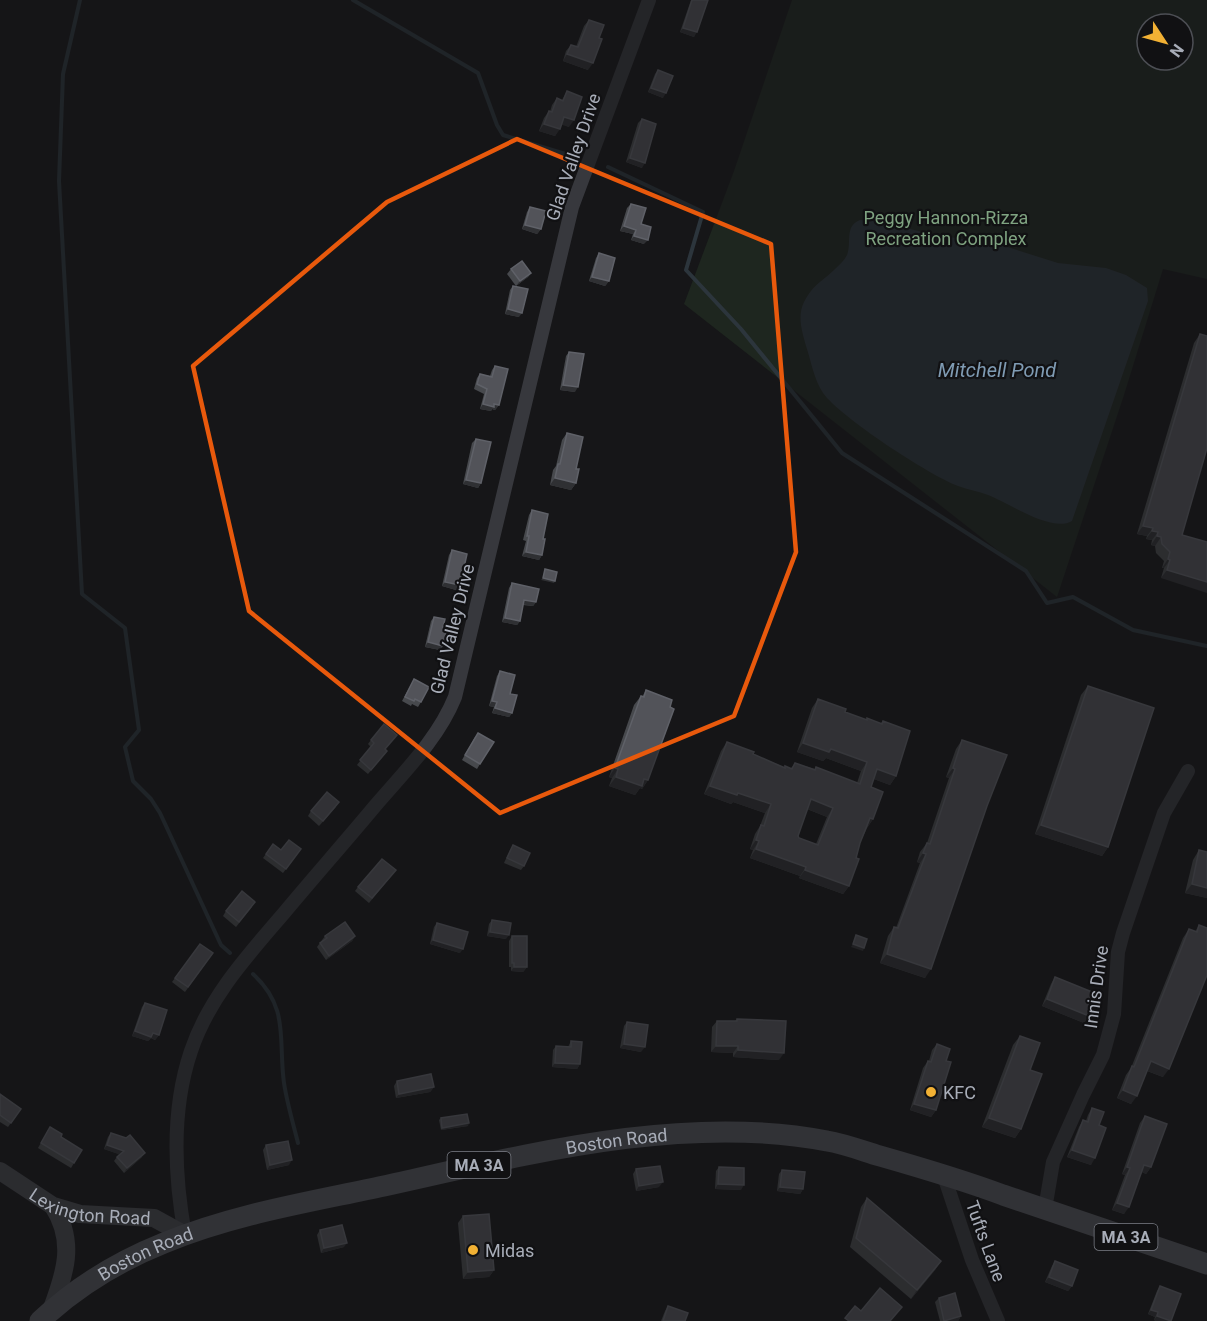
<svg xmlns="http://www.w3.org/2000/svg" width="1207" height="1321" font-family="Roboto,sans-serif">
<rect width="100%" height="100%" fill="#161618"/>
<path fill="#1e261f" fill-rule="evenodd" d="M792,0H1207V279L1163,269L1124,395L1057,597L684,304L734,171ZM1147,24H1183V60H1147Z"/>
<path fill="#2c353c" d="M860,220L879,221L930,234L1001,245L1058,263L1106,268L1126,275L1147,288L1148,301L1072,521C1052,533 1009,503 988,495C978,491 968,490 958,486C929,475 840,417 823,393C814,380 811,361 806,346C802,332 797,316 804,302C814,283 822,282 835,269C839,265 844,261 847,255C852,243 844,226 860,220Z"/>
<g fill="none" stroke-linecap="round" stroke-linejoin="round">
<g stroke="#2c353c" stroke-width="4">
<polyline points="80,0 63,74 59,181 82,594 125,628 139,730 125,747 133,781 151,799 160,813 221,945 230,953"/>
<polyline points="353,0 478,73 497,125 503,135 572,156"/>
<polyline points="608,167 703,212 686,270 741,329 842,453 1026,571 1047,603 1073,597 1133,630 1207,646"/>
<path d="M253,974C290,1008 278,1040 284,1083C287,1103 293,1123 298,1143"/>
</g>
<g stroke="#37383d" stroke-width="14">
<polyline points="943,1173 972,1260 998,1321"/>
<polyline points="1045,1209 1053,1162 1083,1095 1103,1055 1114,1014 1118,952 1123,933 1164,813 1188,771"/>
<path d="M185,1235C174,1174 171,1110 191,1051C209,997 248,955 284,913C314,877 345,842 375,806C404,772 438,739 455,697L572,207L649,0"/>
</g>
<g stroke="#45474d" stroke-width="18">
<path id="s1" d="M0,1171L53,1206L80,1214L154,1218L185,1235"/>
<path d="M51,1311C65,1274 76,1242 53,1206"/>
</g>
<path stroke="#53555c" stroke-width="21" id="s2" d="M40,1321C76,1287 119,1261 164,1243C234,1214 310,1202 384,1186C525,1155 683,1113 827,1141C845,1144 863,1151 880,1156C922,1168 963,1180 1003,1195C1071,1218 1139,1241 1207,1264"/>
</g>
<g fill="#47494d" fill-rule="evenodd">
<polygon points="691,0 708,0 694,37 680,32"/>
<polygon points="589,20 588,70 563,61 566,51 571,45 576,47 584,26"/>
<polygon points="658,70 663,98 648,92 655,74"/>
<polygon points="567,91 569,127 562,124 555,136 539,131 544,118 549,111 550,112 552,105 557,98 562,100"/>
<polygon points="642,119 642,168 626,162 638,123"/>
<polygon points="631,204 644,244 631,240 633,234 620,231 627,208"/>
<polygon points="530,207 541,229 537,234 522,229 527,212"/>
<polygon points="599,253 609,281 605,286 589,281 596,258"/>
<polygon points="511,269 531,273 528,277 516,286 507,274"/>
<polygon points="513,286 519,317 505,314 510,290"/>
<polygon points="1200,334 1182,535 1207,542 1161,578 1164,568 1162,568 1164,561 1156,553 1155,546 1151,545 1152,540 1146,539 1147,536 1137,534 1194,343"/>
<polygon points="569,352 575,392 560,390 566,356"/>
<polygon points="495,366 499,405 495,410 492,409 491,411 480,409 484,394 474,389 477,378 480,374 490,376 492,370"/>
<polygon points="567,433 576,469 576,483 571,490 550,485 553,470 556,466 562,440"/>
<polygon points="476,439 481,483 478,488 463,484 472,443"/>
<polygon points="532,510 543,539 542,555 539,560 522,556 526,541 523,540 529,515"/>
<polygon points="452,550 460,585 456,590 442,586 449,555"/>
<polygon points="512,583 536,602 533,606 523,605 520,621 517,625 502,622 509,588"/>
<polygon points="434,617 443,627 443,646 440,650 425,647 431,621"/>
<polygon points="500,671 510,694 512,713 509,717 492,713 494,707 489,706 497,676"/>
<polygon points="414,679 421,702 418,707 412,704 411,706 402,701"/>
<polygon points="1088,686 1108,847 1102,856 1035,834 1081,695"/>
<polygon points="646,690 648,780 642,789 640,788 635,795 609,786 612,778 609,777 634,705 641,696 642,697"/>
<path d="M818,699L845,712L866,720L881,723L883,721L896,776L890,785L874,779L871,787L873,819L867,828L860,843L849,886L843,894L799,878L800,876L750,858L753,850L750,849L755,834L760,826L765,813L733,802L731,804L704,794L721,751L727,742L753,754L784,767L791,768L795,763L815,769L816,767L857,783L861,771L826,758L823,761L797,752L812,708ZM807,809L827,817L816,844L799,838L798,836Z"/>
<polygon points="397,735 385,749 387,751 384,755 368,774 357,765 371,747 368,744 371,740"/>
<polygon points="475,737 480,764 477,769 462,760"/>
<polygon points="962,740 987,806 925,978 880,963 888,936 894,927 896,928 920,863 917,862 920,852 927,843 949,778 946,777 956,749"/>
<polygon points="336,807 319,826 308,816 311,811"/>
<polygon points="273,844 281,850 301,849 283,873 263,858"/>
<polygon points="513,845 524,866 521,870 504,863 510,850"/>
<polygon points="1199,850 1207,898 1185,893 1193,860"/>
<polygon points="392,875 369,903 355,891 358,887"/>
<polygon points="252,907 236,927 223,916 226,911"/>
<polygon points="492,920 506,939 487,936 489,924"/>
<polygon points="437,923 460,953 430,944 434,927"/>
<polygon points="1199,925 1163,1077 1147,1071 1131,1104 1117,1098 1126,1075 1131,1068 1183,938 1189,929 1195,932"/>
<polygon points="325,936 355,936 352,941 326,960 317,947"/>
<polygon points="512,936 527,967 523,972 511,971 511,967 509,967 509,941"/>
<polygon points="200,944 213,953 185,992 172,982"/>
<polygon points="1055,977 1089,1016 1084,1023 1042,1006 1051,984"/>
<polygon points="145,1003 159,1035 155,1040 151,1038 148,1041 132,1036 142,1007"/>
<polygon points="737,1019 779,1060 733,1057 733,1053 711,1052 712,1027 717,1021 735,1021"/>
<polygon points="627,1022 641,1052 620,1048 624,1026"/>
<polygon points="1020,1036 1030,1070 1021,1129 1015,1138 982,1127 1013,1045"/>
<polygon points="571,1041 580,1064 577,1069 552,1067 553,1050 556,1046 568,1047"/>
<polygon points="937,1044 946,1061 936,1110 931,1117 910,1110 923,1068 928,1061 929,1061 932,1050"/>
<polygon points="397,1081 434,1087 430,1092 396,1098 394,1086"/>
<polygon points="0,1094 21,1109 8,1127 0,1122"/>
<polygon points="1092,1108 1099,1125 1091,1165 1067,1157 1079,1127 1083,1120 1086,1121 1088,1115"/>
<polygon points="1145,1116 1151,1167 1146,1174 1142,1172 1124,1214 1112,1210 1125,1175 1122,1174 1140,1123"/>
<polygon points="441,1118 468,1126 441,1130 439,1120"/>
<polygon points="50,1127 61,1137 74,1163 71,1168 38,1148"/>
<polygon points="111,1133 142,1157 124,1173 114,1161 119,1154 104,1149 108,1137"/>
<polygon points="266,1145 289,1165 267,1170 263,1150"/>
<polygon points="719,1167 741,1190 715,1189 716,1171"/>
<polygon points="636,1169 659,1187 636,1191 633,1174"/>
<polygon points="782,1170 803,1189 800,1194 777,1191 779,1174"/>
<polygon points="867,1198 941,1261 935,1270 911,1299 850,1247 861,1207"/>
<polygon points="463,1216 494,1270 489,1277 463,1279 458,1223"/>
<polygon points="320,1230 344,1247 321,1253 317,1235"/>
<polygon points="1055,1261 1072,1286 1068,1291 1045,1282 1052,1266"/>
<polygon points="1160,1286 1181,1294 1170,1321 1156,1321 1154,1320 1155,1317 1148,1314 1157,1291"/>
<polygon points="939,1298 961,1316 958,1321 940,1321 935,1302"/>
<polygon points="668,1306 685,1321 661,1321 665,1311"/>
</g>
<g fill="#2f3033">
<polygon points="683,28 697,32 694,37 680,32"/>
<polygon points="567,54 593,63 588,70 563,61"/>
<polygon points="651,88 666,93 663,98 648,92"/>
<polygon points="564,117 574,120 569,127 559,124"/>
<polygon points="544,124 560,129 555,136 539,131"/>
<polygon points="630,158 645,163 642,168 626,162"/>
<polygon points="525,225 541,229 537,234 522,229"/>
<polygon points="624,226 636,230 633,234 620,231"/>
<polygon points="634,236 648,240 644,244 631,240"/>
<polygon points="531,273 528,277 516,286 520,281"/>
<polygon points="592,277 609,281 605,286 589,281"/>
<polygon points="508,309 522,313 519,317 505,314"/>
<polygon points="563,385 578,387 575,392 560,390"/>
<polygon points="483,404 494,404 499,405 495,410 492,409 491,411 480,409"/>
<polygon points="555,478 576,483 571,490 550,485"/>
<polygon points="466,480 481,483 478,488 463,484"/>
<polygon points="1143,526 1153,528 1147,536 1137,534"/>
<polygon points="1152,531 1158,532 1152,540 1146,539"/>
<polygon points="1157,536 1161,537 1155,546 1151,545"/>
<polygon points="526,552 542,555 539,560 522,556"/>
<polygon points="1168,559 1170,560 1164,568 1162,568"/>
<polygon points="1167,570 1207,582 1207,593 1161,578"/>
<polygon points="543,578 555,581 554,583 541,580"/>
<polygon points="445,582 460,585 456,590 442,586"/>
<polygon points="524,600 536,602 533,606 521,604"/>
<polygon points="505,618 520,621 517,625 502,622"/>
<polygon points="428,642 443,646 440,650 425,647"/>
<polygon points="492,701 497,702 494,707 489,706"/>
<polygon points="495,708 512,713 509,717 492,713"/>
<polygon points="803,743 831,749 867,762 861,771 826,758 823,761 797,752"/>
<polygon points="615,768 618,769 612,778 609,777"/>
<polygon points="953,768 955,769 949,778 946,777"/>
<polygon points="877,769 896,776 890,785 871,778"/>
<polygon points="616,777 644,779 648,780 642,789 640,788 635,795 609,786"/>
<polygon points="710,786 738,793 771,804 765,813 733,802 731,804 704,794"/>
<polygon points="811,799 833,808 827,817 805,808"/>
<polygon points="870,818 873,819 867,828"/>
<polygon points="1041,825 1108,847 1102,856 1035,834"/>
<polygon points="756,840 759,841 753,850 750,849"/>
<polygon points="756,849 806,867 800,876 750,858"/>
<polygon points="923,853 926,854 920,863 917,862"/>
<polygon points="805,870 849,886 843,894 799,878"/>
<polygon points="1192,884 1207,888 1207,898 1185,893"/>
<polygon points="490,932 509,935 506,939 487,936"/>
<polygon points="355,936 352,941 326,960 329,956"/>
<polygon points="433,940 463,949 460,953 430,944"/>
<polygon points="853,944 864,948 863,951 851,947"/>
<polygon points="887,954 931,969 925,978 880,963"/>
<polygon points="514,967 527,967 523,972 511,971"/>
<polygon points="1047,999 1089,1016 1084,1023 1042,1006"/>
<polygon points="135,1031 153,1033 159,1035 155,1040 151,1038 148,1041 132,1036"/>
<polygon points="624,1044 645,1047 641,1052 620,1048"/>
<polygon points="716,1046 738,1046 733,1053 711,1052"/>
<polygon points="738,1050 784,1053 779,1060 733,1057"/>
<polygon points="1151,1061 1169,1069 1163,1077 1145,1070"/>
<polygon points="555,1063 580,1064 577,1069 552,1067"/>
<polygon points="434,1087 430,1092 396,1098 399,1094"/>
<polygon points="1123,1090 1137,1096 1131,1104 1117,1098"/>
<polygon points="914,1104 936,1110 931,1117 910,1110"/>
<polygon points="989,1118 1021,1129 1015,1138 982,1127"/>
<polygon points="469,1123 468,1126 441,1130 442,1128"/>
<polygon points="107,1145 124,1151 121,1155 104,1149"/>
<polygon points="1072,1150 1095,1158 1091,1165 1067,1157"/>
<polygon points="145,1153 142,1157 124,1173 127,1168"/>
<polygon points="292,1160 289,1165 267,1170 270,1165"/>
<polygon points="1144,1165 1151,1167 1146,1174 1140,1171"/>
<polygon points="1127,1167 1130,1168 1125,1175 1122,1174"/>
<polygon points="663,1182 659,1187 636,1191 639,1186"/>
<polygon points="718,1184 744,1185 741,1190 715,1189"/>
<polygon points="780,1187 803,1189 800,1194 777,1191"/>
<polygon points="1117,1203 1129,1207 1124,1214 1112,1210"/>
<polygon points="347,1243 344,1247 321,1253 324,1248"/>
<polygon points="941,1261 935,1270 911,1299 917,1290"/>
<polygon points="494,1270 489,1277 463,1279 468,1272"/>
<polygon points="1049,1277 1072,1286 1068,1291 1045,1282"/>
<polygon points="1151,1310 1158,1312 1155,1317 1148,1314"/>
<polygon points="961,1316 958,1321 944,1321"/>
<polygon points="1157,1316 1171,1321 1156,1321 1154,1320"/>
</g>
<g fill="#525359" stroke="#5f6168" stroke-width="1.5" fill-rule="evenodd">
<polygon points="692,0 708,0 697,32 683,28"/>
<polygon points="589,20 604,25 599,38 602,39 593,63 567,54 571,45 578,47"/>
<polygon points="658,70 673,76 666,93 651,88"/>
<polygon points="567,91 582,97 574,120 564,117 560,129 544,124 549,111 552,112 557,98 563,101"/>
<polygon points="642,119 656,124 645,163 630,158"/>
<polygon points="631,204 646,208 641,224 651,227 648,240 634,236 636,230 624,226"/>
<polygon points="530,207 546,211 541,229 525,225"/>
<polygon points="599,253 615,258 609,281 592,277"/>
<polygon points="522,261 531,273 520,281 511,269"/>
<polygon points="513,286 528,289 522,313 508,309"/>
<polygon points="1200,334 1207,336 1207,448 1182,535 1207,542 1207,582 1167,570 1170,560 1168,559 1170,552 1162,544 1161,537 1157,536 1158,532 1152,531 1153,528 1143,526"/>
<polygon points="569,352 584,354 578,387 563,385"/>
<polygon points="495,366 508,369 499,405 494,404 494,407 483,404 487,389 477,384 480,374 492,377"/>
<polygon points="567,433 583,437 576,469 579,469 576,483 555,478 558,464 560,464"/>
<polygon points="476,439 491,442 481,483 466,480"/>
<polygon points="532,510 548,514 543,539 545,539 542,555 526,552 529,536 527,536"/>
<polygon points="452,550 467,554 460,585 445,582"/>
<polygon points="545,569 557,572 555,581 543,578"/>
<polygon points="512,583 539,589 536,602 524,600 520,621 505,618"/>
<polygon points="434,617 445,619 443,627 447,628 443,646 428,642"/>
<polygon points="500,671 515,675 510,694 517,695 512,713 495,708 497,702 492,701"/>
<polygon points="414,679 429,687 421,702 415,699 414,701 405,697"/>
<polygon points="1088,686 1154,708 1108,847 1041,825"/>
<polygon points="646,690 672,700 670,707 674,709 648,780 644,779 642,786 616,777 618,769 615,768 641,696 644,697"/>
<path d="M818,699L846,709L845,712L867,720V718L882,724L883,721L910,731L896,776L877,769L871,787L883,792L873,819L870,818L860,843L856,858L859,859L849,886L805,870L806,867L756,849L759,841L756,840L761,825L764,826L771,804L738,793L737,795L710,786L727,742L754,752L753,754L785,768V766L792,769L795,763L815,770L816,767L860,784L867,762L831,749L829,752L803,743ZM811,799L833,808L818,845L799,838L798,836Z"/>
<polygon points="384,724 397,735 385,749 387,751 371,770 360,760 374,743 371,740"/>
<polygon points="478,733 494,742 480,764 465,755"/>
<polygon points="962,740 1007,755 987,806 931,969 887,954 894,927 898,928 926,854 923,853 927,843 930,844 955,769 953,768"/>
<polygon points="327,792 339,802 323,821 311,811"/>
<polygon points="289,840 301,849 286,869 266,854 273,844 281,850"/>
<polygon points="513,845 530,853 524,866 507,858"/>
<polygon points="1199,850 1207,852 1207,888 1192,884"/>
<polygon points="382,859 396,870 372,898 358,887"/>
<polygon points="242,891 255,902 239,922 226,911"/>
<polygon points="492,920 511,923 509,935 490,932"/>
<polygon points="345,922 355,936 329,956 320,943 327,938 325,936"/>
<polygon points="437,923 468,932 463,949 433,940"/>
<polygon points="1199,925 1207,928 1207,975 1169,1069 1151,1061 1137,1096 1123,1090 1132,1066 1134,1067 1189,929 1197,932"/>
<polygon points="856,935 867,939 864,948 853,944"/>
<polygon points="512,936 527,936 527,967 514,967 514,963 512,963"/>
<polygon points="200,944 213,953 188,987 175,978"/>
<polygon points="1055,977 1097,994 1089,1016 1047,999"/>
<polygon points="145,1003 167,1010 159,1035 153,1033 151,1037 135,1031"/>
<polygon points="737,1019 786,1021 784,1053 738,1050 738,1046 716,1046 717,1021 737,1021"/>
<polygon points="627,1022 648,1025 645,1047 624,1044"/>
<polygon points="1020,1036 1040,1043 1030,1070 1042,1074 1021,1129 989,1118"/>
<polygon points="571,1041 582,1042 580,1064 555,1063 556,1046 571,1047"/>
<polygon points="937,1044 950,1049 946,1061 951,1062 936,1110 914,1104 928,1061 931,1062"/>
<polygon points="431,1074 434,1087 399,1094 397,1081"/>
<polygon points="0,1094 21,1109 11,1123 0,1115"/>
<polygon points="1092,1108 1104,1112 1099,1125 1106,1128 1095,1158 1072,1150 1083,1120 1088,1122"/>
<polygon points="467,1114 469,1123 442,1128 441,1118"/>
<polygon points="1145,1116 1167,1124 1151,1167 1144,1165 1129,1207 1117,1203 1130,1168 1127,1167"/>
<polygon points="50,1127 62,1134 61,1137 82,1150 74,1163 41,1143"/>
<polygon points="111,1133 126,1138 130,1135 145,1153 127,1168 117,1157 124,1151 107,1145"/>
<polygon points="288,1141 292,1160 270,1165 266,1145"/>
<polygon points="660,1166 663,1182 639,1186 636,1169"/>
<polygon points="719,1167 744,1168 744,1185 718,1184"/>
<polygon points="782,1170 805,1172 803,1189 780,1187"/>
<polygon points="867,1198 941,1261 917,1290 856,1238"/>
<polygon points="489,1214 494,1270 468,1272 463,1216"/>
<polygon points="342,1225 347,1243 324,1248 320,1230"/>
<polygon points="1055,1261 1078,1270 1072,1286 1049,1277"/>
<polygon points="1160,1286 1181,1294 1171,1321 1157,1316 1158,1312 1151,1310"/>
<polygon points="880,1288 902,1307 890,1321 849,1321 845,1318 855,1306 861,1311"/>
<polygon points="955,1293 961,1316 944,1321 939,1298"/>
<polygon points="668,1306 688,1313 685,1321 663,1321"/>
</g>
<path d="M0 0H1207V1321H0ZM517,139L771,244L796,552L734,716L500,813L249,611L193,366L387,202Z" fill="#161618" fill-opacity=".55" fill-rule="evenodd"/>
<path fill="none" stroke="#e8590c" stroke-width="4.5" stroke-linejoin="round" d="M517,139L771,244L796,552L734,716L500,813L249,611L193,366L387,202Z"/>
<g fill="#f2b134" stroke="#111113" stroke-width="2">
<circle cx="931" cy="1092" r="6"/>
<circle cx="473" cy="1250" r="6"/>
</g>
<g text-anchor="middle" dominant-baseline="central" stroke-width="4.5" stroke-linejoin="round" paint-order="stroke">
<g fill="#111113" stroke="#7b7e86" stroke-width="1.5">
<rect x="447.5" y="1152" width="63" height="26" rx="4.5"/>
<rect x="1094.5" y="1224" width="63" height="26" rx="4.5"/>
</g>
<g font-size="16" font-weight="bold" fill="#a8adb8">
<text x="479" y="1165">MA 3A</text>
<text x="1126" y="1237">MA 3A</text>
</g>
<g font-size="18" fill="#a8adb8" stroke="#111113">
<text transform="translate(573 157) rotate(-71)">Glad Valley Drive</text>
<text transform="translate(452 629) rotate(-76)">Glad Valley Drive</text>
<text transform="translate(1096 987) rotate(-82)">Innis Drive</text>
<text stroke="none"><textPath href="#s2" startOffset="612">Boston Road</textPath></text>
<text stroke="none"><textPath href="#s1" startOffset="100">Lexington Road</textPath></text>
<text transform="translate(986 1241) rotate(70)">Tufts Lane</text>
<text stroke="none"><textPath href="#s2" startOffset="126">Boston Road</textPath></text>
</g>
<g font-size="18" fill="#7fa381" stroke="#111113">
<text x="946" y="217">Peggy Hannon-Rizza<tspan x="946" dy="21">Recreation Complex</tspan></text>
</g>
<g font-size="18" fill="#a8adb8" stroke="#111113" text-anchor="start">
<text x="943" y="1092">KFC</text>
<text x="485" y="1250">Midas</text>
</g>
<g font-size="20" font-style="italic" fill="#7f9bb3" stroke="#111113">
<text x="997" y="370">Mitchell Pond</text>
</g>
</g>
<g transform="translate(1165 42) rotate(126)"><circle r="28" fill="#111113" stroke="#4d4f55" stroke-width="1.5"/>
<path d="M0-4.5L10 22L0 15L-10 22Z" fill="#f2b134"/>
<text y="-9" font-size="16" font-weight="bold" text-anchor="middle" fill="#a8adb8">N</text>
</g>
</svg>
